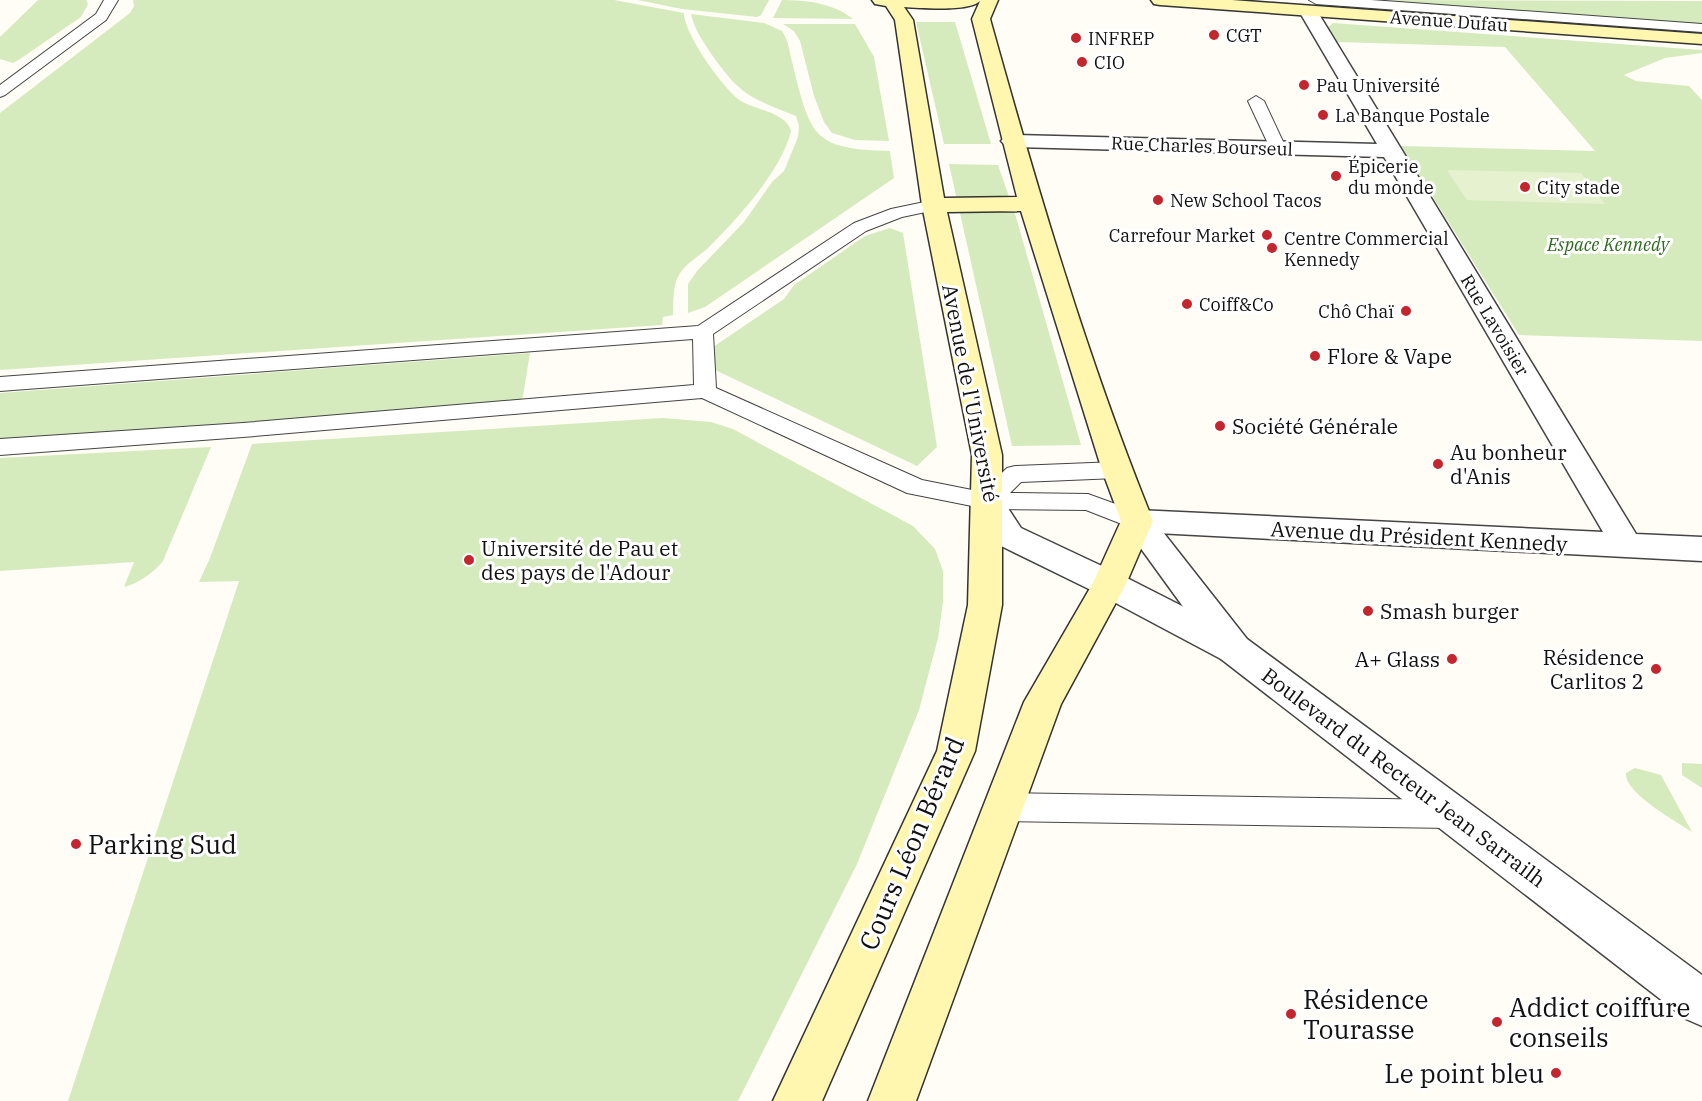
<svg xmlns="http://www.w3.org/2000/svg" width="1702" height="1101" font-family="'IBM Plex Serif',serif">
<rect width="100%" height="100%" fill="#fffdf5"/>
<g fill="#d5ebbd">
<polygon points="38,0 86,0 88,4 81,17 20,59 13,63 0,59 0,37"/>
<path d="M133,0H614L684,13C684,34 724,90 741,101C755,110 786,112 791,131C782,170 737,219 709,247C699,257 683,264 677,279C673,289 673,304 673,315L663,317L662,325L0,370V113L130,13L134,6Z"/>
<polygon points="638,0 769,0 761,15 757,17 682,9"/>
<path d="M782,0C806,0 833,3 853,19L773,18Z"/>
<polygon points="1371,0 1702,1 1702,25"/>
<path d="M691,14L764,23L782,31C789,41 790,55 793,66C811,137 813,149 890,151L894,178L705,307L688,313V284L697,271L744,222L772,182L784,171L798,137L799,126L796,116C751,98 741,96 712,55C703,41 695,31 691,14Z"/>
<polygon points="916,22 955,22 991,144 944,144"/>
<polygon points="1333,23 1702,50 1702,53 1665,58 1624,75 1636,81 1689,86 1702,100 1702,341 1519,335 1401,146 1595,151 1505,47 1337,42 1328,27"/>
<polygon points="783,24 855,24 874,57 889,141 855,140 832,133 824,122 814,96 800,41 794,31"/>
<polygon points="949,164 998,165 1016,217 1081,445 1012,446"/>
<polygon points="890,228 903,233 937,447 917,466 713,369 713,347 784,299 794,285 865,236"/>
<polygon points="530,353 522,402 0,440 0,393"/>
<polygon points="663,418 711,422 733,429 913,526 935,549 943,571 943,602 938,638 919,710 857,864 738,1101 68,1101 239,581 199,582 210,558 252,444"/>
<path d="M211,447L163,561C153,573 139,583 124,587L134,562L0,571V458Z"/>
<polygon points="1682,763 1702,764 1702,788 1682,775"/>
<path d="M1635,768L1661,775L1692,832C1676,821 1624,793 1626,773Z"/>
</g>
<polygon fill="#e6f2cf" points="1447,170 1581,173 1605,204 1467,200"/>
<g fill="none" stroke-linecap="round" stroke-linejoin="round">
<g stroke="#444" stroke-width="2">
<g id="service">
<polygon points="104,0 118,0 106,20 5,95 0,97 0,85 96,14"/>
<polygon points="1309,0 1371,0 1702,24 1702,32 1316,4"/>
<polygon points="1256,96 1264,101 1286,148 1284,152 1272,152 1270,148 1248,101"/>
<polygon points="934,200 940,201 943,205 940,209 902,217 866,231 713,334 716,388 922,480 982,492 1007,468 1015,466 1117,462 1125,464 1129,470 1125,476 1117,478 1021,482 1010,493 1088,494 1146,515 1149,521 1146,527 1137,530 1086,510 987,509 907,493 702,398 243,437 0,455 0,439 243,423 694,385 693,339 0,391 0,377 698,326 854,223 891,209"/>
<polygon points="1002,793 1450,800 1461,804 1466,814 1461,824 1450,828 1002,821 991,817 986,807 991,797"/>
</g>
</g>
<g stroke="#444" stroke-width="3">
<g id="minor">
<polygon points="1308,6 1314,7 1317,11 1636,534 1702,537 1702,561 1137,532 1126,529 1121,521 1126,513 1137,510 1603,532 1384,157 1012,147 1005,145 1001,141 1005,137 1012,135 1377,144 1299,11 1302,7"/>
<polygon points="987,490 998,493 1021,528 1121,575 1247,639 1252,649 1247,659 1234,663 1221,659 1097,593 997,544 971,501 976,493"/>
</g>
</g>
<g stroke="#444" stroke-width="3">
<polygon id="tertiary" points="1137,510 1148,513 1247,639 1702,975 1702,1026 1686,1019 1221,659 1121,521 1126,513"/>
</g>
<g stroke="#333" stroke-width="3">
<g id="secondary">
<path d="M872,0H998L990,19C1037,188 1087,358 1153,521L1126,584L1061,704L916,1101H868L1024,702L1093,583L1121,521L1102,470L1021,211L947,212L1002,455V605L975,751L822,1101H773L937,751L968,605L972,455L922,205L895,20L886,6L875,4ZM980,1L972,19L1017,197L944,198L913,20L904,7C920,8 969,12 980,1Z"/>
<polygon points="1151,0 1232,0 1702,34 1702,44 1160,5 1154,4"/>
</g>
</g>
<use href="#service" fill="#fff" fill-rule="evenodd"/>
<use href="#minor" fill="#fff" fill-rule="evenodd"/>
<use href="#tertiary" fill="#fff" fill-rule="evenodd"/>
<use href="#secondary" fill="#fff6b0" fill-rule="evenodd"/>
</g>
<g fill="#c4262e" stroke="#fff" stroke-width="2">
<circle cx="1214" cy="35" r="6"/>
<circle cx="1076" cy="38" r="6"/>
<circle cx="1082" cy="62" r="6"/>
<circle cx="1304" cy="85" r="6"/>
<circle cx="1323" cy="115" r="6"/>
<circle cx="1336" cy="176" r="6"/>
<circle cx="1525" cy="187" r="6"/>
<circle cx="1158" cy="200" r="6"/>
<circle cx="1267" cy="235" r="6"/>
<circle cx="1272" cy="248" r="6"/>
<circle cx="1187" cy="304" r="6"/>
<circle cx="1406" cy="311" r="6"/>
<circle cx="1315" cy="356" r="6"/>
<circle cx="1220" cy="426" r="6"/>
<circle cx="1438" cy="464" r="6"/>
<circle cx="469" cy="560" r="6"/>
<circle cx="1368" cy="611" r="6"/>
<circle cx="1452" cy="659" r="6"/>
<circle cx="1656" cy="669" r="6"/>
<circle cx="76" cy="844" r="6"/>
<circle cx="1291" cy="1014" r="6"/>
<circle cx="1497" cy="1022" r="6"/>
<circle cx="1556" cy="1073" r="6"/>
</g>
<g text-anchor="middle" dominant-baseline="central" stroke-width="6" stroke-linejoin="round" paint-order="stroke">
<g font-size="18" fill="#111" stroke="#fff">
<text transform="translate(1449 21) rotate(4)">Avenue Dufau</text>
<text transform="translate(1202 146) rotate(2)">Rue Charles Bourseul</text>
<text transform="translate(1495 325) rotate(59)">Rue Lavoisier</text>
</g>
<g font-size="18" fill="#111" stroke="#fff" text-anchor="start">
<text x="1226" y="35">CGT</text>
<text x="1088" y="38">INFREP</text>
<text x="1094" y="62">CIO</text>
<text x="1316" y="85">Pau Université</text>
<text x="1335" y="115">La Banque Postale</text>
<text x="1348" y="166">Épicerie<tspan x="1348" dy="21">du monde</tspan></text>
<text x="1537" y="187">City stade</text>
<text x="1170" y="200">New School Tacos</text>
<text x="1255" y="235" text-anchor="end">Carrefour Market</text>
<text x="1284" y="238">Centre Commercial<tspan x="1284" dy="21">Kennedy</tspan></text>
<text x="1199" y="304">Coiff&amp;Co</text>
<text x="1394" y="311" text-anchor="end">Chô Chaï</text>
</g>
<g font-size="18" font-style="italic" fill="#2f6b1f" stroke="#fff">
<text x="1608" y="244">Espace Kennedy</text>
</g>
<g font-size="21" fill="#111" stroke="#fff" text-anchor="start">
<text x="1327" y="356">Flore &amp; Vape</text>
<text x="1232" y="426">Société Générale</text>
<text x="1450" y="452">Au bonheur<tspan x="1450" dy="24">d'Anis</tspan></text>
<text x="481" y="548">Université de Pau et<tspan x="481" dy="24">des pays de l'Adour</tspan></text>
<text x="1380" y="611">Smash burger</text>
<text x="1644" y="657" text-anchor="end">Résidence<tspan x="1644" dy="24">Carlitos 2</tspan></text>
<text x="1440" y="659" text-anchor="end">A+ Glass</text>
</g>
<g font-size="21" fill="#111" stroke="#fff">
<text transform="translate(971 393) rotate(79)">Avenue de l'Université</text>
<text transform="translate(1419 536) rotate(3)">Avenue du Président Kennedy</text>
<text transform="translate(1404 777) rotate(37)">Boulevard du Recteur Jean Sarrailh</text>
</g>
<g font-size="26" fill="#111" stroke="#fff">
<text transform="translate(911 843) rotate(-67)">Cours Léon Bérard</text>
</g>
<g font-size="26" fill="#111" stroke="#fff" text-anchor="start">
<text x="88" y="844">Parking Sud</text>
<text x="1303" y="999">Résidence<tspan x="1303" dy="30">Tourasse</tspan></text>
<text x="1509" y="1007">Addict coiffure<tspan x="1509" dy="30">conseils</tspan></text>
<text x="1544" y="1073" text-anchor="end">Le point bleu</text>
</g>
</g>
</svg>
